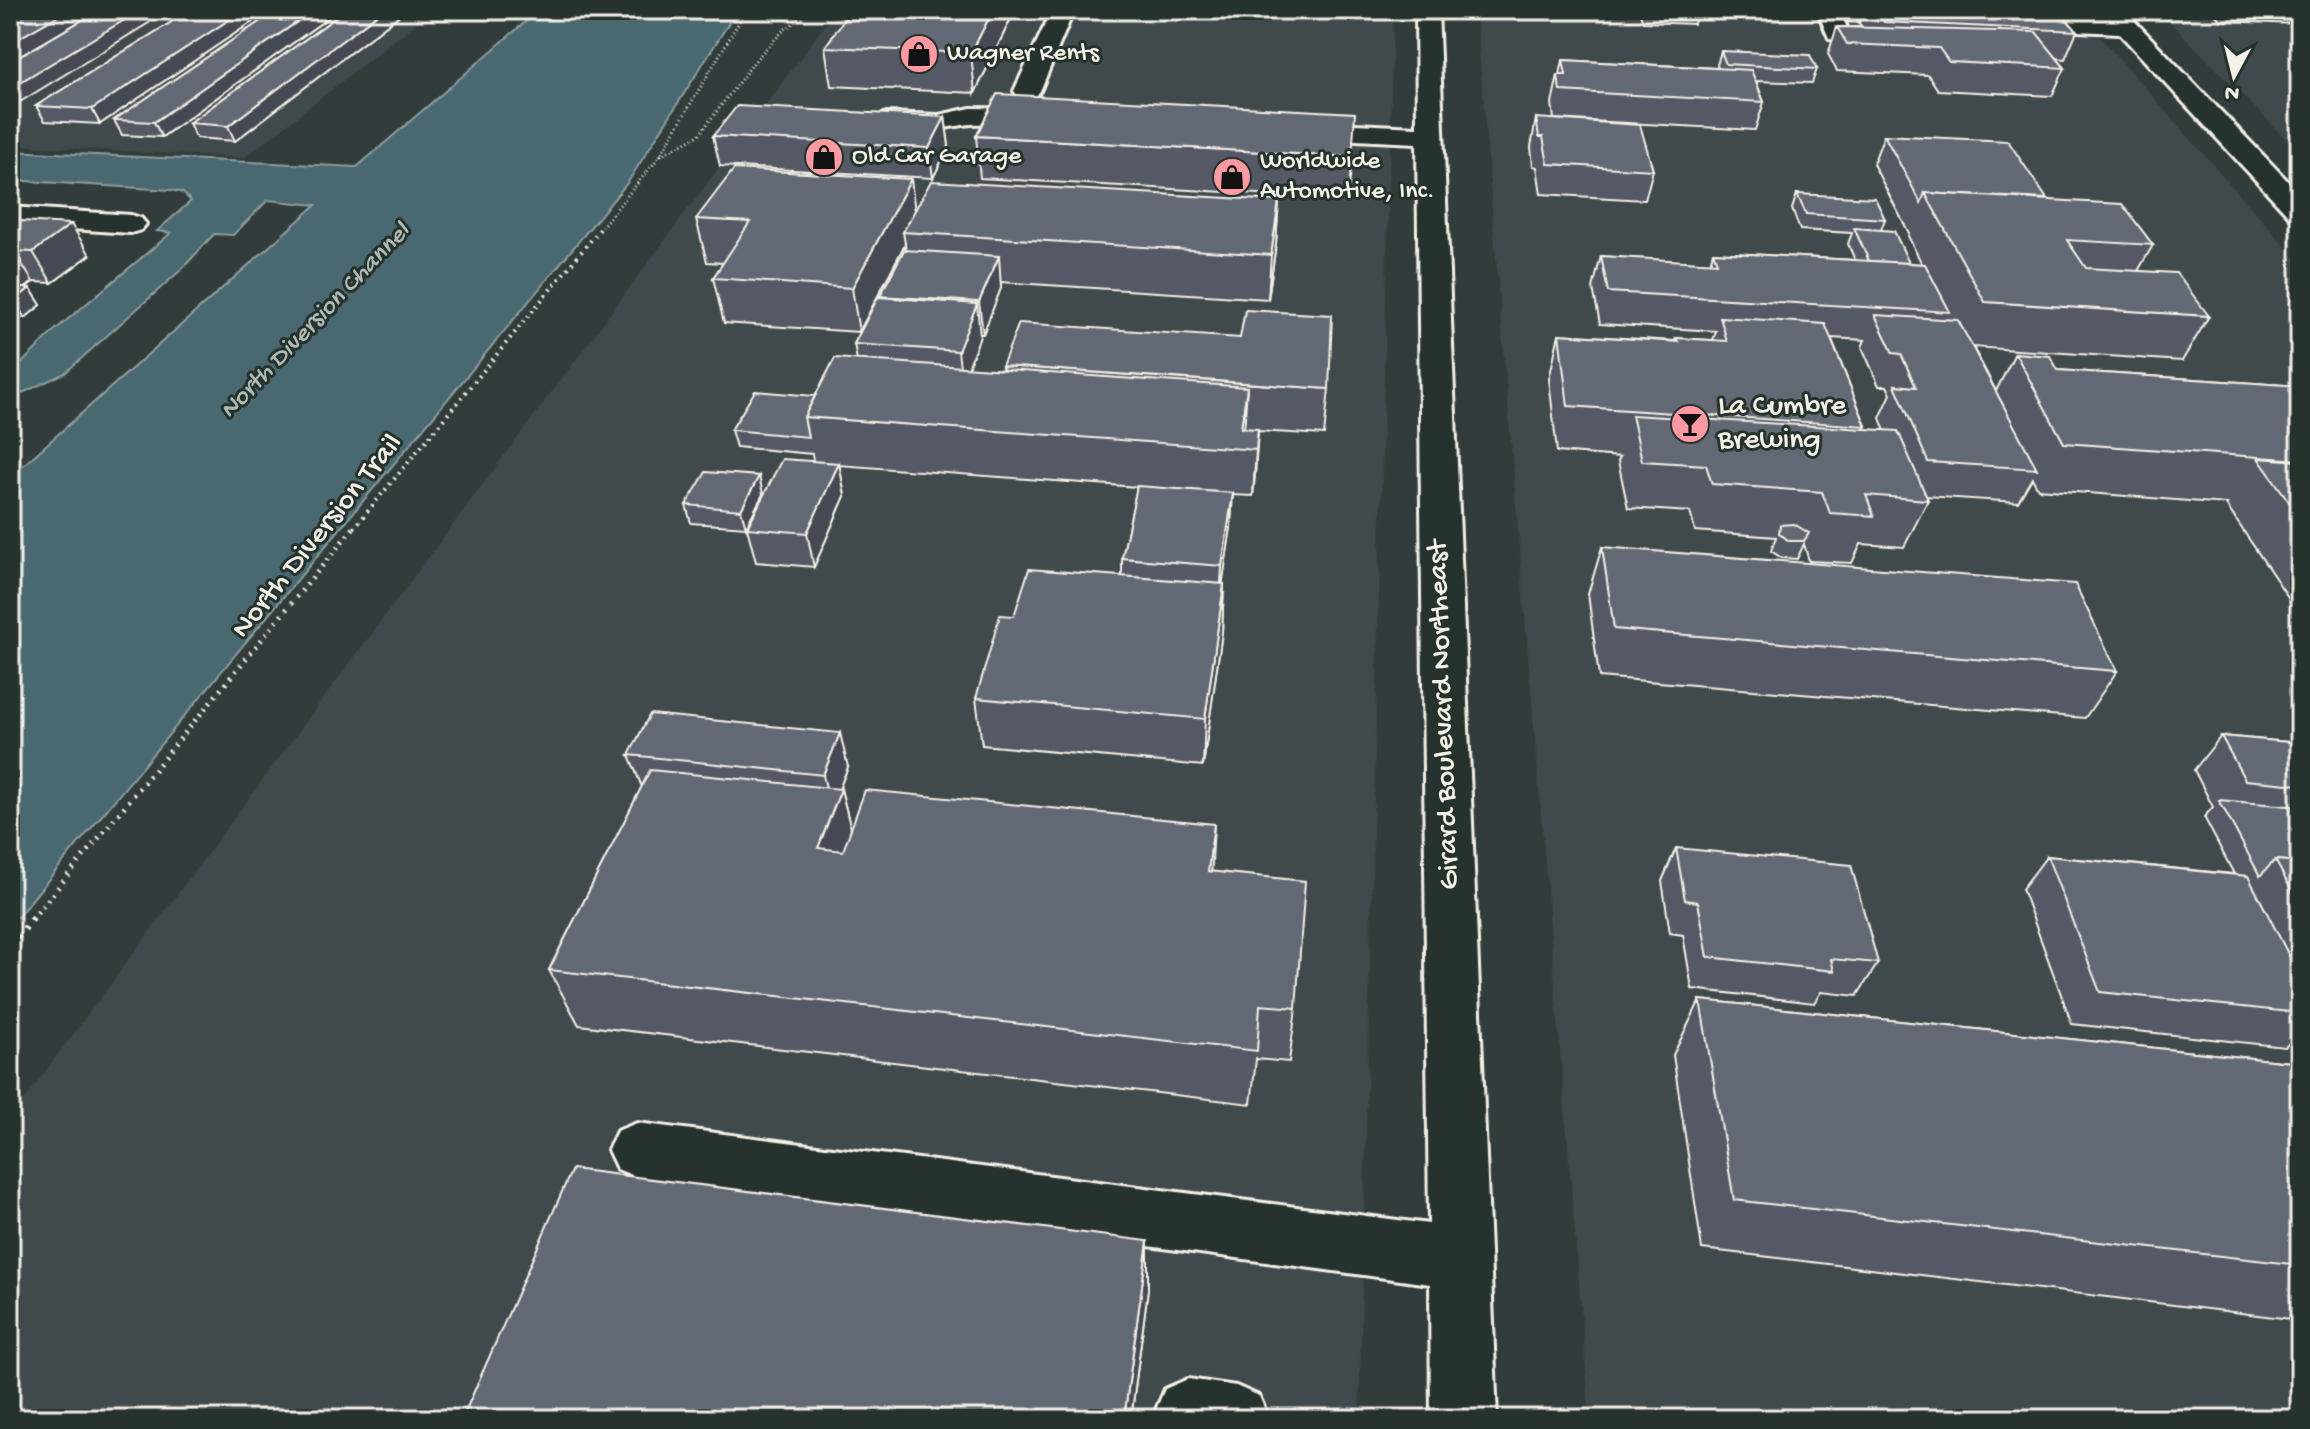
<svg xmlns="http://www.w3.org/2000/svg" width="2310" height="1429" font-family="'Gochi Hand',sans-serif">
<rect width="100%" height="100%" fill="#323d3b"/>
<filter id="ink" filterUnits="userSpaceOnUse"><feTurbulence type="fractalNoise" baseFrequency=".0125" numOctaves="2"/><feDisplacementMap in="SourceGraphic" scale="16" xChannelSelector="R" yChannelSelector="G"/><feConvolveMatrix kernelMatrix="1 2 1 2 8 2 1 2 1" color-interpolation-filters="sRGB"/></filter>
<g filter="url(#ink)">
<g fill="#414a4c">
<polygon points="10,10 433,10 244,158 10,145"/>
<polygon points="847,10 1393,10 1359,1419 10,1419 10,1119 826,24"/>
<polygon points="1476,10 2076,10 2300,263 2300,1419 1590,1419"/>
<polygon points="2158,10 2300,10 2300,153 2167,19"/>
</g>
<polygon fill="#48686f" stroke="#8d9f9f" stroke-width="2" points="539,10 737,10 628,182 10,926 10,477 316,205 268,200 233,235 214,234 182,269 65,373 10,399 10,375 55,330 171,233 157,231 191,201 183,193 171,190 10,180 10,151 357,167"/>
<g fill="none" stroke-linecap="round" stroke-linejoin="round">
<g stroke="#f4f1e8" stroke-width="6">
<g id="minor">
<polygon points="1052,10 1074,10 1040,91 1036,96 1018,96 1014,91"/>
<polygon points="1416,10 1438,10 1497,1419 1431,1419 1430,1284 637,1177 617,1169 608,1150 617,1131 637,1123 1429,1224 1417,143 1293,137 1284,135 1280,129 1284,123 1293,121 1417,127"/>
<polygon points="1817,10 1920,10 1931,17 1920,24 1843,20 1853,38 1841,45 1829,38"/>
<polygon points="2100,10 2124,10 2300,194 2300,220 2290,217 2119,33 2013,28 2001,21 2013,14 2106,18"/>
<path d="M971,108L1044,109L1057,117C1046,132 990,122 971,124C950,126 887,141 873,121L886,113L939,115Z"/>
<polygon points="10,207 131,215 141,218 146,224 141,230 131,233 10,225"/>
<polygon points="1188,1379 1236,1386 1259,1396 1269,1419 1158,1419 1155,1412 1165,1389"/>
</g>
</g>
<g stroke="#f4f1e8" stroke-width="3" stroke-dasharray="1 3" stroke-linecap="butt">
<polyline points="661,155 699,135 757,58 784,30 811,10"/>
<polyline points="599,230 660,156 746,10"/>
</g>
<polyline stroke="#f4f1e8" stroke-width="4" stroke-dasharray="2 5" stroke-linecap="butt" points="354,528 601,228"/>
<polyline stroke="#f4f1e8" stroke-width="5" stroke-dasharray="2 6" stroke-linecap="butt" points="32,919 355,526"/>
<polyline stroke="#f4f1e8" stroke-width="7" stroke-dasharray="3 8" stroke-linecap="butt" points="10,946 34,917"/>
<use href="#minor" fill="#26332d" fill-rule="evenodd"/>
</g>
<g fill="#555965" stroke="#f4f1e8" stroke-width="2" fill-rule="evenodd">
<polygon points="191,10 270,10 100,124 45,121 36,106"/>
<polygon points="277,10 339,10 162,137 122,135 114,120"/>
<polygon points="346,10 406,10 235,141 196,138 189,123"/>
<polygon points="851,10 1015,10 975,93 831,86 825,47"/>
<polygon points="1639,10 1697,10 1694,24 1643,22"/>
<polygon points="1863,10 2058,10 2077,31 2065,59 2057,58 2065,68 2052,96 1938,90 1928,75 1837,71 1828,54 1837,27 1862,27 1859,23"/>
<polygon points="2210,10 2300,10 2300,24 2222,21"/>
<polygon points="2300,40 2300,60 2293,53"/>
<polygon points="1721,51 1817,69 1812,83 1756,81 1764,102 1755,130 1554,119 1552,103 1558,75 1560,75 1563,60 1718,68 1717,65"/>
<polygon points="945,117 949,146 933,178 720,166 713,136"/>
<polygon points="1536,118 1653,170 1645,200 1541,194 1537,167 1533,166 1531,147"/>
<path d="M1884,135L2047,199L2153,245L2138,271L2209,316L2182,361L1973,347L1996,391L2015,353L2058,370L2300,386V615L2226,505L2227,504L2038,489L2032,478L2018,502L1926,496L1928,500L1904,547L1861,544L1852,563L1809,561L1804,544L1797,559L1782,558L1771,551L1776,537L1695,531L1690,512L1628,508L1618,461L1620,457L1557,452L1549,379L1559,334L1675,341L1676,338L1713,340L1716,331L1600,324L1593,288L1601,256L1710,263L1713,252L1855,260L1848,244L1852,233L1800,230L1792,209L1797,194L1885,219L1881,230L1909,263L1922,264L1908,236L1909,233L1873,164ZM1831,338L1865,340L1862,347L1879,386H1887L1891,394L1880,418L1885,431L1864,429L1866,426Z"/>
<polygon points="976,136 1352,157 1348,199 980,178"/>
<polygon points="1279,201 1276,244 1268,299 1001,282 1001,288 983,334 980,334 980,336 968,368 1003,370 1002,366 1329,389 1324,435 1258,431 1253,496 1232,495 1231,527 1222,584 1224,584 1222,632 1203,766 982,745 976,698 1014,616 1122,576 1122,558 1137,487 839,465 845,496 814,567 756,562 747,528 813,461 812,454 736,447 731,430 815,396 857,360 854,344 906,251 905,244 859,332 724,323 713,278 723,263 707,262 696,219 915,211"/>
<polygon points="10,229 90,255 52,283 33,282 25,288 30,288 41,305 25,318 10,317"/>
<polygon points="763,494 746,527 691,523 686,505"/>
<polygon points="1602,547 2117,671 2085,718 1599,677 1588,594"/>
<polygon points="2221,736 2300,743 2300,1033 2285,1047 2072,1024 2022,889 2047,856 2234,874 2204,817 2213,807 2194,770"/>
<polygon points="629,755 848,767 839,789 841,789 851,830 1212,872 1296,1008 1289,1062 1256,1059 1251,1104 579,1025 549,970 642,787"/>
<polygon points="1676,848 1878,963 1857,996 1821,992 1814,1003 1692,989 1683,935 1670,933 1662,881"/>
<polygon points="1700,1000 2300,1063 2300,1320 1702,1249 1673,1055"/>
<polygon points="1148,1289 1131,1419 472,1419 465,1412"/>
</g>
<g fill="#454852" stroke="#f4f1e8" stroke-width="2">
<polygon points="10,10 34,10 10,23"/>
<polygon points="68,10 99,10 10,62 10,43"/>
<polygon points="141,10 170,10 10,108 10,88"/>
<polygon points="244,10 270,10 100,124 92,109"/>
<polygon points="314,10 339,10 162,137 154,122"/>
<polygon points="383,10 406,10 235,141 228,126"/>
<polygon points="993,10 1015,10 975,93 971,53"/>
<polygon points="945,117 949,146 933,178 929,148"/>
<polygon points="911,179 916,221 903,232 905,244 859,332 852,288"/>
<polygon points="1279,201 1276,244 1268,299 1271,255"/>
<polygon points="71,224 90,255 52,283 33,252"/>
<polygon points="14,251 33,282 10,300 10,253"/>
<polygon points="999,256 1001,288 983,334 979,302"/>
<polygon points="30,288 41,305 25,318 14,301"/>
<polygon points="977,304 980,336 962,384 958,351"/>
<polygon points="1247,387 1244,433 1241,428"/>
<polygon points="1258,429 1255,476 1253,496 1256,450"/>
<polygon points="839,463 845,496 814,567 807,533"/>
<polygon points="759,476 763,494 746,527 741,510"/>
<polygon points="1233,493 1231,527 1220,600 1222,566"/>
<polygon points="1224,584 1222,632 1203,766 1205,719"/>
<polygon points="840,733 848,767 831,809 823,775"/>
<polygon points="841,789 855,846 833,905 818,848"/>
<polygon points="1214,824 1211,881 1208,871"/>
<polygon points="1148,1241 1148,1289 1131,1419 1124,1419"/>
</g>
<g fill="#636775" stroke="#f4f1e8" stroke-width="2">
<polygon points="32,10 68,10 10,43 10,22"/>
<polygon points="100,10 141,10 10,88 10,62"/>
<polygon points="191,10 244,10 92,109 36,106"/>
<polygon points="277,10 314,10 154,122 114,120"/>
<polygon points="346,10 383,10 228,126 189,123"/>
<polygon points="851,10 993,10 971,53 825,47"/>
<polygon points="1877,10 2058,10 2077,31 1884,22"/>
<polygon points="1837,27 2036,32 2065,68 1949,62 1939,48 1847,44"/>
<polygon points="1721,51 1810,55 1817,69 1726,64"/>
<polygon points="1563,60 1751,70 1764,102 1560,91 1558,75 1566,75"/>
<polygon points="997,94 1355,113 1352,157 976,136"/>
<polygon points="737,106 945,117 929,148 713,136"/>
<polygon points="1536,118 1640,125 1653,170 1548,164 1543,137 1539,137"/>
<polygon points="1884,135 2008,141 2047,199 1925,193 1921,203"/>
<polygon points="734,169 911,179 852,288 713,278 750,222 696,219"/>
<polygon points="931,181 1279,201 1271,255 903,232"/>
<polygon points="1925,193 2122,204 2153,245 2067,240 2086,268 2176,273 2209,316 1985,302"/>
<polygon points="1797,194 1875,198 1885,219 1806,214"/>
<polygon points="21,221 71,224 33,252 14,251 10,253 10,229"/>
<polygon points="1854,228 1894,231 1909,263 1869,261"/>
<polygon points="904,250 999,256 979,302 880,296"/>
<polygon points="1713,252 1925,264 1950,312 1608,292 1601,256 1717,263"/>
<polygon points="13,288 30,288 14,301 10,301 10,291"/>
<polygon points="878,297 977,304 958,351 854,344"/>
<polygon points="1245,310 1332,315 1329,389 1002,366 1019,323 1240,338"/>
<polygon points="1875,315 1958,320 2037,469 1928,462 1895,385 1916,387 1901,354 1893,353"/>
<polygon points="1720,317 1825,324 1866,426 1568,406 1559,334 1678,342 1676,338 1727,341"/>
<polygon points="2015,353 2050,356 2058,370 2300,386 2300,460 2064,443"/>
<polygon points="835,358 1247,387 1241,428 1258,429 1256,450 804,417"/>
<polygon points="755,391 815,396 804,417 808,437 731,430"/>
<polygon points="1632,415 1898,431 1928,500 1866,495 1874,516 1830,513 1822,492 1712,484 1706,465 1642,461"/>
<polygon points="2258,458 2300,461 2300,517"/>
<polygon points="782,459 839,463 807,533 747,528"/>
<polygon points="706,472 759,476 741,510 686,505"/>
<polygon points="1137,486 1233,493 1222,566 1122,558"/>
<polygon points="1794,524 1809,533 1804,541 1789,541 1779,533 1780,525"/>
<polygon points="1602,547 2075,584 2117,671 1614,629"/>
<polygon points="1029,569 1224,584 1205,719 976,698 1000,615 1014,616"/>
<polygon points="650,714 840,733 823,775 629,755"/>
<polygon points="2221,736 2300,743 2300,785 2245,780"/>
<polygon points="650,770 841,789 818,848 843,851 865,790 1214,824 1208,871 1305,881 1296,1008 1260,1005 1257,1051 549,970"/>
<polygon points="2219,800 2300,807 2300,862 2275,860 2260,876"/>
<polygon points="1676,848 1851,865 1878,963 1831,959 1834,971 1708,957 1698,902 1685,900"/>
<polygon points="2047,856 2248,876 2300,977 2300,1013 2100,992"/>
<polygon points="2275,860 2300,862 2300,906"/>
<polygon points="1700,1000 2300,1063 2300,1265 1734,1200"/>
<polygon points="572,1169 1148,1241 1124,1419 512,1419 465,1412"/>
</g>
</g>
<defs>
<g id="shop-disc" transform="scale(2)"><circle r="9.5" fill="#ff9aa2" stroke="#26332d"/><path d="M-5-2.5h2.3a2.7 3.5 0 0 1 5.4 0H5L5.5 6h-11ZM-1.5-2.5h3a1.5 2.3 0 0 0-3 0Z" fill="#111"/></g>
<g id="bar-disc" transform="scale(2)"><circle r="9.5" fill="#ff9aa2" stroke="#26332d"/><path d="M-6-5H6L.8 .8V4.5H3.5V6h-7V4.5H-.8V.8Z" fill="#111"/></g>
</defs>
<g fill-rule="evenodd">
<use href="#shop-disc" x="919" y="54"/>
<use href="#shop-disc" x="824" y="157"/>
<use href="#shop-disc" x="1232" y="177"/>
<use href="#bar-disc" x="1690" y="424"/>
</g>
<g text-anchor="middle" dominant-baseline="central" stroke-width="6" stroke-linejoin="round" paint-order="stroke">
<g font-size="26" fill="#f4f1e8" stroke="#26332d" text-anchor="start">
<text x="947" y="54">Wagner Rents</text>
<text x="852" y="157">Old Car Garage</text>
<text x="1260" y="162">Worldwide<tspan x="1260" dy="30">Automotive, Inc.</tspan></text>
</g>
<g font-size="26" font-style="italic" fill="#afbab8" stroke="#26332d">
<text transform="translate(316 322) rotate(-46)">North Diversion Channel</text>
</g>
<g font-size="30" fill="#f4f1e8" stroke="#26332d" text-anchor="start">
<text x="1718" y="407">La Cumbre<tspan x="1718" dy="34">Brewing</tspan></text>
</g>
<g font-size="30" fill="#f4f1e8" stroke="#26332d">
<text transform="translate(318 537) rotate(-51)">North Diversion Trail</text>
<text transform="translate(1445 715) rotate(-92)">Girard Boulevard Northeast</text>
</g>
</g>
<rect width="2310" height="1429" fill="none" stroke="#26332d" stroke-width="40"/>
<rect x="20" y="20" width="2270" height="1389" fill="none" stroke="#f4f1e8" stroke-width="3" filter="url(#ink)"/>
<g transform="translate(2234 76) rotate(187)" stroke="#26332d" stroke-width="6" paint-order="stroke">
<path d="M0-6L14 30L0 20L-14 30Z" fill="#f4f1e8"/>
<text y="-12" font-size="22" font-weight="bold" text-anchor="middle" fill="#f4f1e8">N</text>
</g>
</svg>
